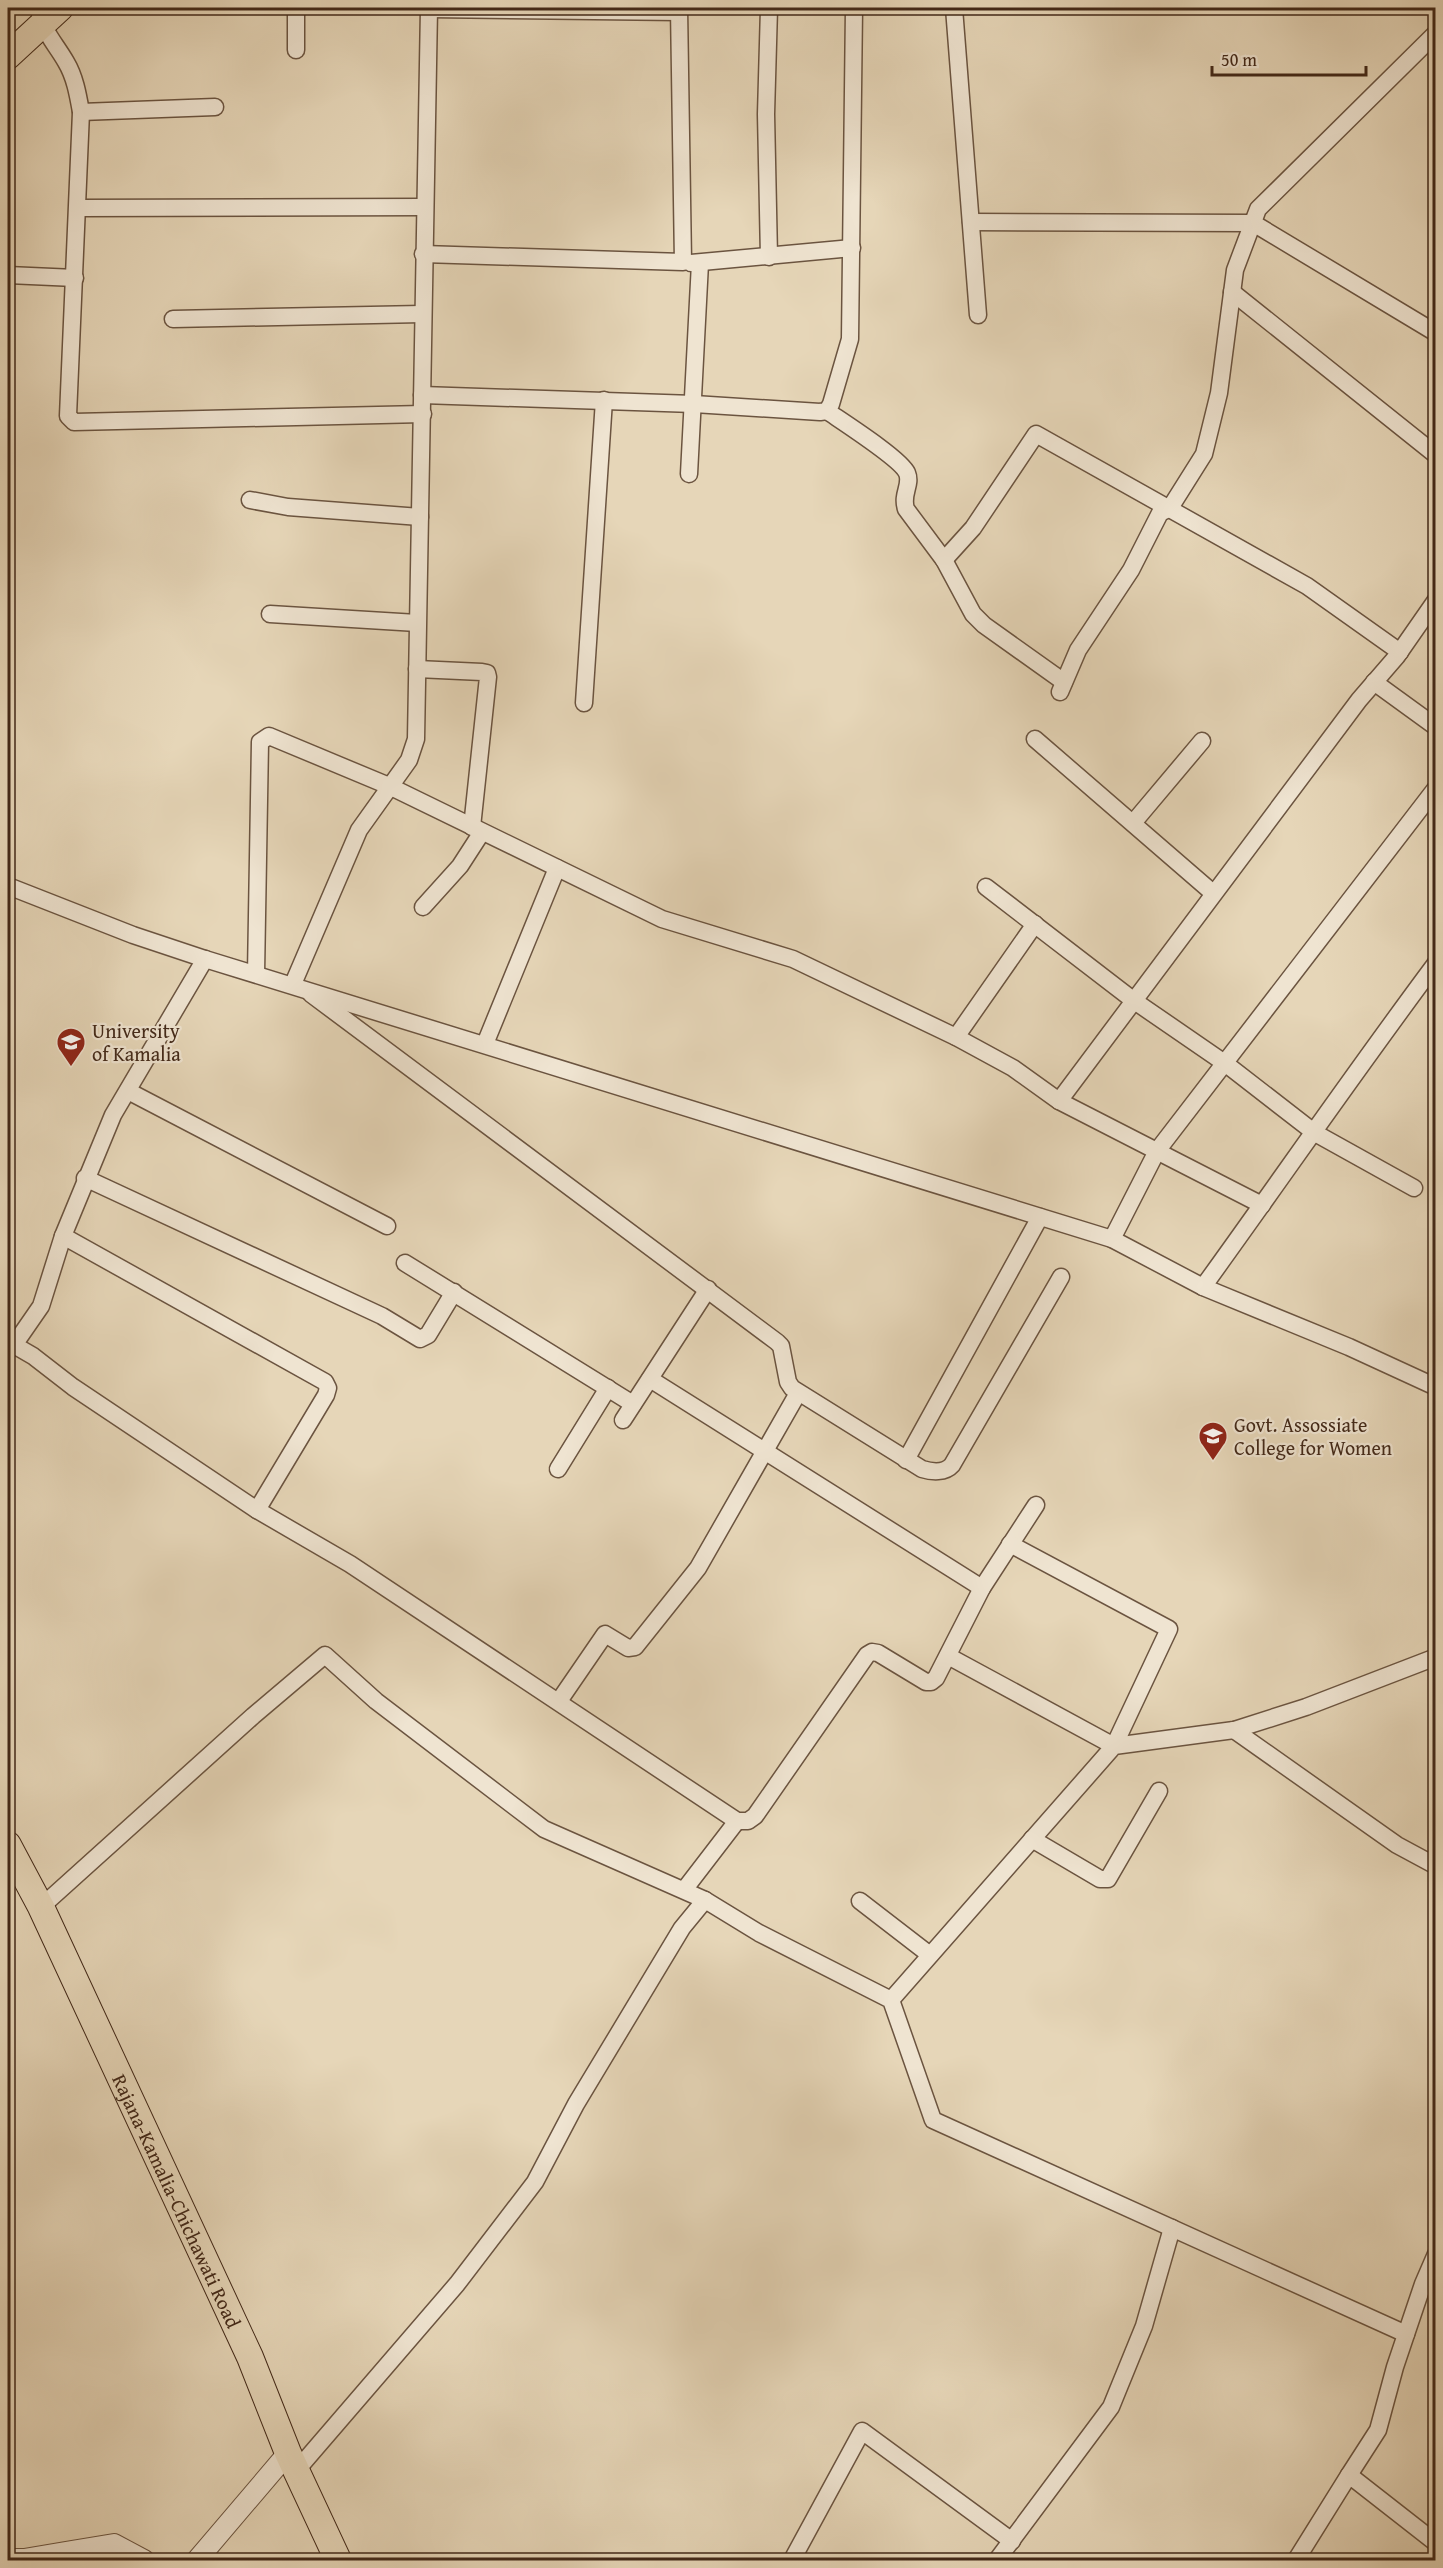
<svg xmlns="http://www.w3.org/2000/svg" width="1443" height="2568" font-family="'Gentium Book Plus',serif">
<rect width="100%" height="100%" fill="#e6d6b8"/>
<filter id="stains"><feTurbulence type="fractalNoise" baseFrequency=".00333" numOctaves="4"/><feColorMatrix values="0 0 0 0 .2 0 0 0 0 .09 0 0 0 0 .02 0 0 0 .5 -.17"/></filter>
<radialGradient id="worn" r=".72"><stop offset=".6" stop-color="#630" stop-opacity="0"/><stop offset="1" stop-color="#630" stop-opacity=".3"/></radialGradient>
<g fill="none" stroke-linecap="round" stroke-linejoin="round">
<g stroke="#6b5440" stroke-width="19">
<g id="minor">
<path d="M39,8C43,33 54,41 66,62C75,77 78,95 81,112L68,416L74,422L423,414"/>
<polyline points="296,8 296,50"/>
<polyline points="769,8 766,114 769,257"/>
<polyline points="954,8 978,315"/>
<polyline points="429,9 679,12"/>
<polyline points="81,112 215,107"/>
<polyline points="79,208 424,207"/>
<polyline points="971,222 1253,223 1436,333"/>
<polyline points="423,254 683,262 679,8"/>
<polyline points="691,263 852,248"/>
<polyline points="8,275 75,278"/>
<polyline points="1232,292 1436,455"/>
<polyline points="173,319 422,314"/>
<polyline points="422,395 694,404 820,412 827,411 831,404 850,339 854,8"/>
<path d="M827,411C843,422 901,459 907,473C912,485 901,494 906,509L944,560L973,614L984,625L1064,682"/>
<polyline points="689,474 700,263"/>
<polyline points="250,500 288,507 420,517"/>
<polyline points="944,560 973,528 1036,434 1307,586 1400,652"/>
<polyline points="270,614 417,623"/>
<polyline points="417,669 482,672 487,673 488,677 472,827"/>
<polyline points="1374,682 1436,727"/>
<polyline points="1060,692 1078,650 1131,570 1160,513 1170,508 1204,454 1219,393 1235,270 1258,209 1436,33"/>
<polyline points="584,703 604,400"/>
<polyline points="1035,739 1213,893"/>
<polyline points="1133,823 1202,741"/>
<polyline points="8,886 133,935 205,959 1112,1239 1203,1287 1349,1347 1436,1387"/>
<polyline points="986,887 1133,1000 1226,1064 1315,1133 1414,1188"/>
<polyline points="423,907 460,866 482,832"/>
<polyline points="256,974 260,742 269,736 389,786 662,919 793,959 956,1037 1013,1068 1059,1101 1262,1205"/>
<polyline points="293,984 359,830 409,760 416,739 429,8"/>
<path d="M311,994L777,1342L781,1346L788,1382L792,1388L922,1469C932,1472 945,1473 952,1465L1061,1277"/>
<polyline points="956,1037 1035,924"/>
<polyline points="485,1044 557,868"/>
<polyline points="128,1091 387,1226"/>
<polyline points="1059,1101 1359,700 1397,656 1436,600"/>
<polyline points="85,1178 382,1316 420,1339 428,1335 454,1292"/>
<polyline points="63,1236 325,1382 328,1388 326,1395 257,1510"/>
<polyline points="1112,1239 1157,1151 1436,788"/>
<polyline points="405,1263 633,1404"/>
<path d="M1203,1287C1281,1179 1356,1070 1436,963"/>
<polyline points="14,1345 33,1356 73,1387 257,1510 350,1564 737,1821 748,1821 755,1816 867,1655 872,1652 878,1653 926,1682 931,1682 936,1678 982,1588 1036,1505"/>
<polyline points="8,1350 14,1345 41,1306 63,1236 113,1115 205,959"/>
<polyline points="650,1379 982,1588"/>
<polyline points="623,1420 708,1289"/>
<polyline points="906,1460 1040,1217"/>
<polyline points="558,1469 608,1388"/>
<polyline points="948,1656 1114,1746 1169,1629 1010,1544"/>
<polyline points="559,1701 605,1634 628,1648 635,1647 698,1568 798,1393"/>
<polyline points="1234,1730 1397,1845 1436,1866"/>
<polyline points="1032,1839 1100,1879 1108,1879 1159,1791"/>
<polyline points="684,1890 737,1821"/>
<polyline points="860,1901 930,1955"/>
<polyline points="41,1907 253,1716 325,1655 376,1701 544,1829 705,1900 759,1933 891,2000 933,2120 1406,2334"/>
<polyline points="891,2000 1114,1746 1234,1730 1306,1707 1436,1657"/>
<polyline points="296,2471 457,2284 535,2182 576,2104 682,1928 705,1900"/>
<polyline points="1349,2475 1378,2430 1395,2367 1423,2284 1436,2254"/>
<polyline points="792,2560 862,2431 1012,2541"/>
<polyline points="997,2560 1111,2407 1144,2326 1172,2228"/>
<polyline points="1296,2560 1349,2475 1436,2543"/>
</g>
</g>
<g stroke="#6b5440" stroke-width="22">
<g id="tertiary">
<polyline points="8,2559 24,2559 114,2544 144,2560"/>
<polyline points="197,2560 288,2453"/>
</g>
</g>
<g stroke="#422818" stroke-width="28">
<g id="primary">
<polyline points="8,56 60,8"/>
<path id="s1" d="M8,1845L41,1907L250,2357L288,2453L338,2560"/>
</g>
</g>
<use href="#minor" stroke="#efe4d1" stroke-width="16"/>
<use href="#tertiary" stroke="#efe4d1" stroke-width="20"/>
<use href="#primary" stroke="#e6d6b8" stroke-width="26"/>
</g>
<defs>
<g id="university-pin" transform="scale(1.5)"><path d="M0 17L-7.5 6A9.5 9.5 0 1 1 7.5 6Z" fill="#8f2418" stroke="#efe4d1"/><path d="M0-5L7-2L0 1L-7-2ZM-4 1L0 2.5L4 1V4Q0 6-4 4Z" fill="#fff"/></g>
</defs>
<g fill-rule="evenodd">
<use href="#university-pin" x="71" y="1042"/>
<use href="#university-pin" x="1213" y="1436"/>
</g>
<g text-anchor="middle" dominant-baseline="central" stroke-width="4.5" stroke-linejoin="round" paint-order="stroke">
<g font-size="20" fill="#422818" stroke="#efe4d1" text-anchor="start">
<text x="92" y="1030">University<tspan x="92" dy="23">of Kamalia</tspan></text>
<text x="1234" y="1424">Govt. Assossiate<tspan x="1234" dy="23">College for Women</tspan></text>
</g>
<g font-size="20" fill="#422818" stroke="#efe4d1">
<text stroke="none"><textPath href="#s1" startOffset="394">Rajana-Kamalia-Chichawati Road</textPath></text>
</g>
</g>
<rect width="1443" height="2568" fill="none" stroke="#e6d6b8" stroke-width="30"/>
<rect x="9" y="9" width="1425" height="2550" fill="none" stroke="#422818" stroke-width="3"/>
<rect x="15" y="15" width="1413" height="2538" fill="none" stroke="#422818" stroke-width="1.5"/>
<path d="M1212 66v9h154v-9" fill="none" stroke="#422818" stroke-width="3"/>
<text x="1221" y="66" font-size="18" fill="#422818" stroke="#efe4d1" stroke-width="4.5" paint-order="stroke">50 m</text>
<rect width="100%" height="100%" filter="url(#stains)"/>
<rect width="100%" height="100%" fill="url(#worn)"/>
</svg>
